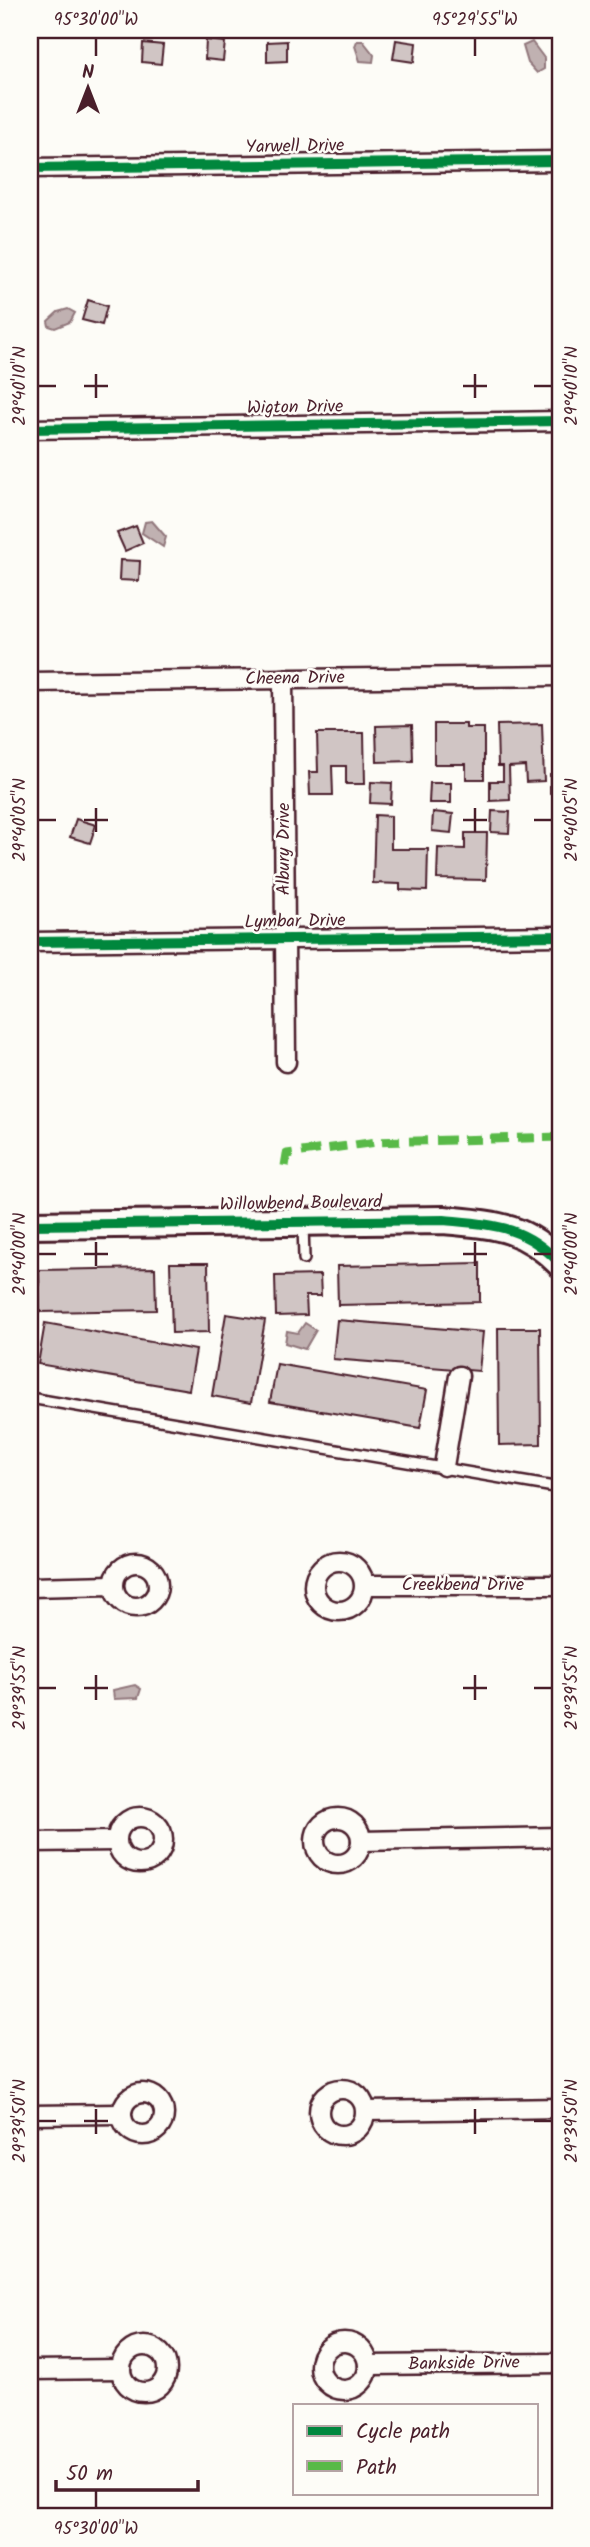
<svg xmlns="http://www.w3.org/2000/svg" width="590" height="2547" font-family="Kalam,sans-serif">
<rect width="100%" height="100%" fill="#fdfcf7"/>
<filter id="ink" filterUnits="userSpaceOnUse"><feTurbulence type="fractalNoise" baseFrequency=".0143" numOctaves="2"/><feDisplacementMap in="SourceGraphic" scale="14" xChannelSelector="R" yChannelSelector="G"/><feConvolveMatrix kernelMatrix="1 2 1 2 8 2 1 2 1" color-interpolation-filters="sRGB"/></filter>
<g filter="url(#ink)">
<g fill="#c0b1b1" stroke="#91777b" stroke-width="2">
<polygon points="357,41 363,41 374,55 373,62 360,61 355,46"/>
<polygon points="532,42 544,58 544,69 537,73 528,63 523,46"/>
<polygon points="68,309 75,313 70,322 55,328 49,326 48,321 58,312"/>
<polygon points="152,521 166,537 163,547 142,533 145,522"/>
<polygon points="305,1323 316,1330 305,1349 285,1343 287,1331 298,1333"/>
<polygon points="135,1685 141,1689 138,1698 114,1699 113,1690"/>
</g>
<g fill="#d0c5c4" stroke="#4a1f2b" stroke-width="2">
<polygon points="206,40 225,42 223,61 205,59"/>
<polygon points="396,40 416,43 414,62 393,59"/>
<polygon points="287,41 287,61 267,62 267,42"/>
<polygon points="143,43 163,45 161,64 142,62"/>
<polygon points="88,300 107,306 102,325 82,320"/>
<polygon points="136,526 143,543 125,551 117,533"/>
<polygon points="120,560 140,561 139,581 119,580"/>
<polygon points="558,723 560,792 550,793 550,774 558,774"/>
<polygon points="434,724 466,724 466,728 484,728 484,779 466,779 466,764 434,764"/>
<polygon points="542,724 544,781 526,782 525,766 509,767 510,800 490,801 490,781 503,781 503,766 498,766 497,725"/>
<polygon points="412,725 413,761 377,762 376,726"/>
<polygon points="317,733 364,733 365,784 346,784 346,766 332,766 333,795 310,795 309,772 318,772"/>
<polygon points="371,782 392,783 391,804 370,803"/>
<polygon points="430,783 451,783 451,803 429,803"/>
<polygon points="492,811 510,812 509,833 491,832"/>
<polygon points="433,812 453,814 451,833 432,831"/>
<polygon points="375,815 391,816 391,849 428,849 427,891 400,890 400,884 373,883"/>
<polygon points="76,819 96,825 90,843 70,837"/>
<polygon points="465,833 487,833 486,880 437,879 438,848 465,849"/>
<polygon points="554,849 560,849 560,888 555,889"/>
<polygon points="170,1263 208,1263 209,1332 172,1333"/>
<polygon points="480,1263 480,1302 338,1305 337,1266"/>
<polygon points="155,1268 156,1310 40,1312 39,1270"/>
<polygon points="320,1275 321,1296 306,1296 307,1315 276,1316 275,1276"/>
<polygon points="226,1314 265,1320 251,1403 212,1396"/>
<polygon points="337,1320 483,1332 479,1371 333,1359"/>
<polygon points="45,1323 196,1350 189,1390 38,1364"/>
<polygon points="498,1328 540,1328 541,1444 499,1445"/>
<polygon points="277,1364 427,1390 420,1428 270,1402"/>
</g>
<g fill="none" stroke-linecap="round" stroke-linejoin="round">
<g stroke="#4a1f2b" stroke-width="14">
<g id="lane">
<polyline points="303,1223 304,1259"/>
<polyline points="30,1398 560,1488"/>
</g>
</g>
<g stroke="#4a1f2b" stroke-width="23">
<g id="street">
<polyline points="30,168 560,161"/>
<polyline points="30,429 560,421"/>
<polyline points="283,679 286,1062"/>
<polyline points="30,682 560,676"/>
<polyline points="30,942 560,936"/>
<polyline points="444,1466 459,1376"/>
<circle cx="339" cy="1586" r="25"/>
<circle cx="136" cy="1585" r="22"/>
<polyline points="365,1585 560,1585"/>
<polyline points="30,1587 113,1585"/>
<circle cx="140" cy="1840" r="23"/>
<circle cx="338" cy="1841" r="23"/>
<polyline points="361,1841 560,1837"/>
<polyline points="30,1842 116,1841"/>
<circle cx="342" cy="2112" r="23"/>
<circle cx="143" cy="2114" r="21"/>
<polyline points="366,2111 560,2108"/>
<polyline points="30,2115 121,2114"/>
<circle cx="344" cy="2366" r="24"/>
<circle cx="144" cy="2369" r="23"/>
<polyline points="368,2365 560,2363"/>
<polyline points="30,2370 121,2369"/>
</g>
</g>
<g stroke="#4a1f2b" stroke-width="32">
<path id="secondary" d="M30,1225L444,1220C494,1225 523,1225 560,1263"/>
</g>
<use href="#lane" stroke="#fdfcf7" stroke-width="9"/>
<use href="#street" stroke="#fdfcf7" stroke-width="18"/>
<use href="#secondary" stroke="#fdfcf7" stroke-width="26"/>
<polyline stroke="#58b947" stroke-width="9" stroke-dasharray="18 9" stroke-linecap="butt" points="285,1166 287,1154 377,1142 560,1137"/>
<g stroke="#fdfcf7" stroke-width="15">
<g id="cycleway">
<polyline points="30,168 560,161"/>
<polyline points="30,429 560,421"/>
<polyline points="30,942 560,936"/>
<path d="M30,1225L444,1220C494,1225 523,1225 560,1263"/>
</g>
</g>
<use href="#cycleway" stroke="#00873e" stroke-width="10"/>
</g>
</g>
<path fill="none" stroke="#4a1f2b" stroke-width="2.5" d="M96,38V56M475,38V56M96,374V398M475,374V398M38,386H56M84,386H108M463,386H487M534,386H552M96,808V832M475,808V832M38,820H56M84,820H108M463,820H487M534,820H552M96,1242V1266M475,1242V1266M38,1254H56M84,1254H108M463,1254H487M534,1254H552M96,1675V1700M475,1675V1700M38,1688H56M84,1688H108M463,1688H487M534,1688H552M96,2109V2134M475,2109V2134M38,2121H56M84,2121H108M463,2121H487M534,2121H552M96,2491V2508"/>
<g text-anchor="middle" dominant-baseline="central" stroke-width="5" stroke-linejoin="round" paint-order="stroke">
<g font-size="18" fill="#4a1f2b" stroke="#fdfcf7">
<text transform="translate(295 147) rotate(-1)">Yarwell Drive</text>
<text transform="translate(295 408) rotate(-1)">Wigton Drive</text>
<text transform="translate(295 679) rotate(-1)">Cheena Drive</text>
<text transform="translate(284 849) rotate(-90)">Albury Drive</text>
<text transform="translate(295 922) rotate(-1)">Lymbar Drive</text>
<text transform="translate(301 1204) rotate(-1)">Willowbend Boulevard</text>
<text x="463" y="1585">Creekbend Drive</text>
<text transform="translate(464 2364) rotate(-1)">Bankside Drive</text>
</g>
</g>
<rect width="590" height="2547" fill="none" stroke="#fdfcf7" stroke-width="77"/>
<rect x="293" y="2404" width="245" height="91" fill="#fdfcf7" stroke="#b5a4a5" stroke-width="2"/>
<rect x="307" y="2426" width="35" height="10" fill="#00873e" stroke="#b5a4a5" stroke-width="2"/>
<text x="356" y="2438" font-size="21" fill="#4a1f2b">Cycle path</text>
<rect x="307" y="2461" width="35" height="10" fill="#58b947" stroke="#b5a4a5" stroke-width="2"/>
<text x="356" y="2474" font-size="21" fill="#4a1f2b">Path</text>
<g transform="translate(88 88)" stroke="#fdfcf7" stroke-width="5" paint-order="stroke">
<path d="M0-5L12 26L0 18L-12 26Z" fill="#4a1f2b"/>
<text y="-10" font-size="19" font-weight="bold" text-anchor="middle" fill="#4a1f2b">N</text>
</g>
<path d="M56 2480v10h142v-10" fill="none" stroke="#4a1f2b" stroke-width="3.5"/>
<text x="66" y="2480" font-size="21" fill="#4a1f2b" stroke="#fdfcf7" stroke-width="5" paint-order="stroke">50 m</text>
<rect x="38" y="38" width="514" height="2470" fill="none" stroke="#4a1f2b" stroke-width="2.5"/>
<g font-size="18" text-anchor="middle" fill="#4a1f2b">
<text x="96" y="25">95°30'00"W</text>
<text x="475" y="25">95°29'55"W</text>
<text transform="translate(19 386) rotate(-90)" y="6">29°40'10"N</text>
<text transform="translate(571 386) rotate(-90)" y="6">29°40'10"N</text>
<text transform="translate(19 820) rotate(-90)" y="6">29°40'05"N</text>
<text transform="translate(571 820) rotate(-90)" y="6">29°40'05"N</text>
<text transform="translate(19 1254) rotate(-90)" y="6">29°40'00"N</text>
<text transform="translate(571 1254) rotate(-90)" y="6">29°40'00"N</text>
<text transform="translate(19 1688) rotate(-90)" y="6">29°39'55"N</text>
<text transform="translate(571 1688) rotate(-90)" y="6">29°39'55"N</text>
<text transform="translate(19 2121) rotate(-90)" y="6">29°39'50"N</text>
<text transform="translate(571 2121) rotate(-90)" y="6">29°39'50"N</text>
<text x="96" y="2534">95°30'00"W</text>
</g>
</svg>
